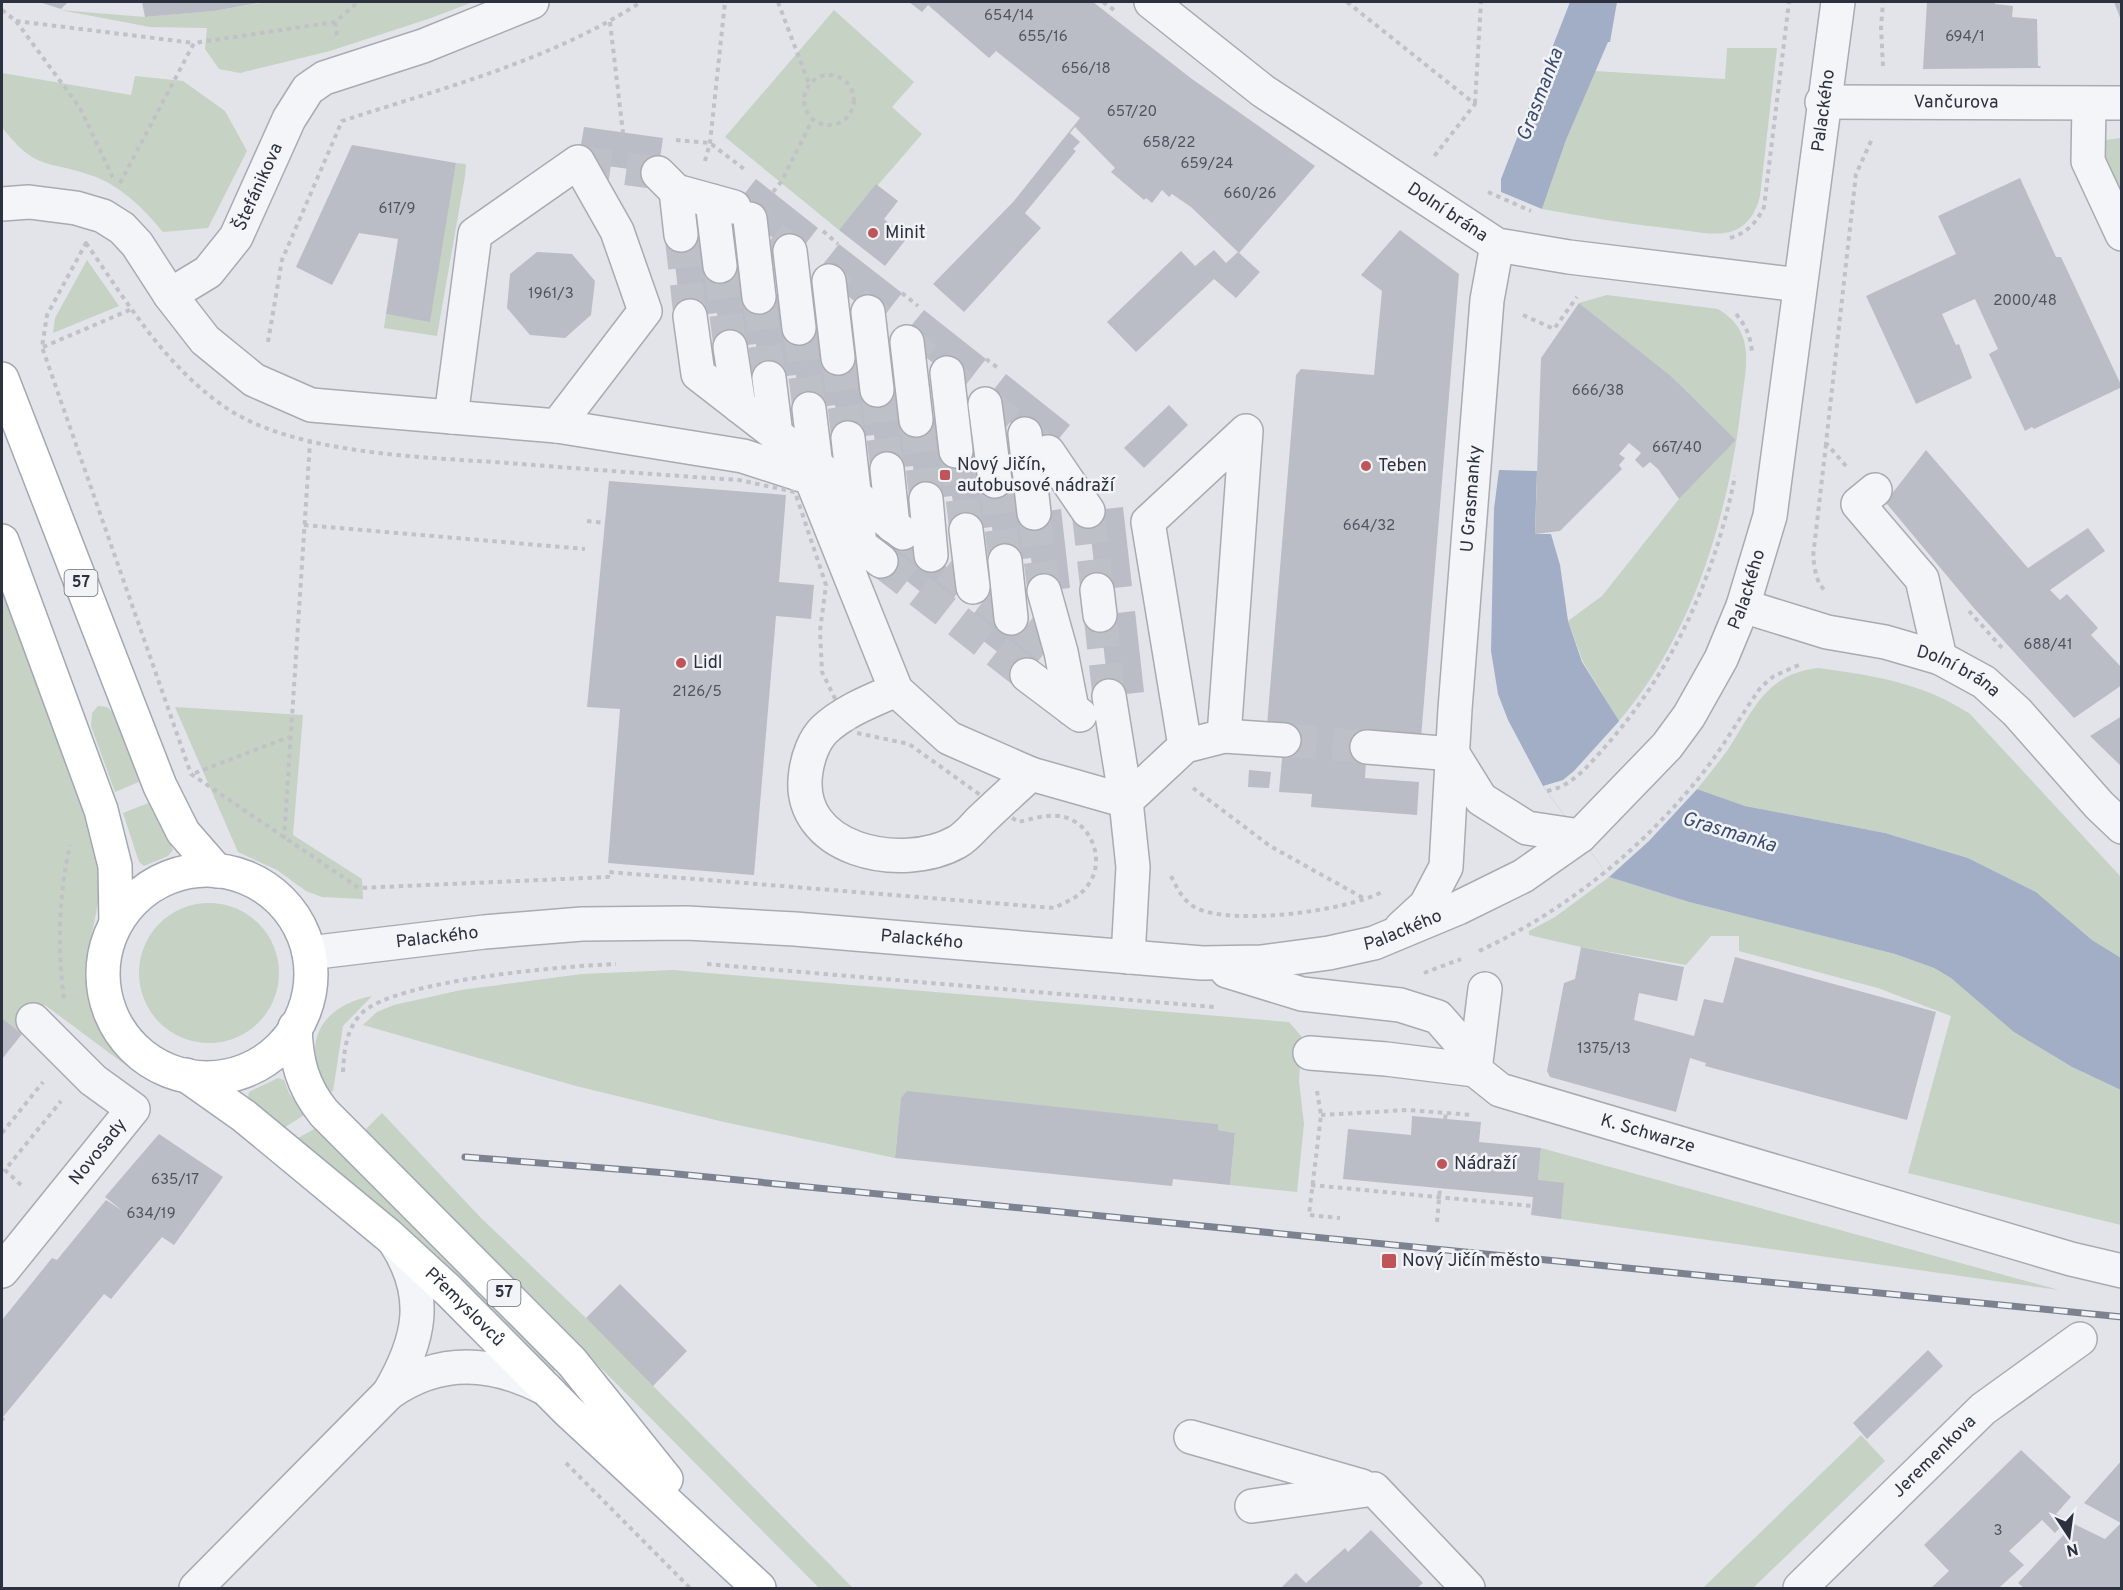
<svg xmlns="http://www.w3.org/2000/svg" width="2123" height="1590" font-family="Overpass,sans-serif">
<rect width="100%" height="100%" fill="#e2e4e9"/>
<g fill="#c6d2c4">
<polygon points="267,2 473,2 431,18 330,51 240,73 219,69 205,49 207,28 150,27 60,10 145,17 214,11"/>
<polygon points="834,10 914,82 892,107 922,134 839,230 725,137"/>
<path d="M1727,48H1777L1760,196C1757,210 1748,226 1733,231C1715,237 1693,231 1674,229C1629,224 1586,217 1542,209L1566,140L1595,71L1725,79Z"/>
<path d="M2,73L131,95L135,76L183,81L225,111L247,151L208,228L163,232C145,210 123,188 96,177C48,159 37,173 2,127Z"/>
<path d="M2121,138V190C2104,177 2103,160 2105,140Z"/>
<polygon points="456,163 466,164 465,176 437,336 384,328 386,314 429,321"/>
<polygon points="87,260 119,306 53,333 55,318"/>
<path d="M1607,295L1718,309C1758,333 1745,368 1741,407C1728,517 1692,636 1619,721L1583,662L1568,621L1602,596L1679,499L1736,440L1671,376L1579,303Z"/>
<path d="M2,587C22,641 42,695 63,749C76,785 93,823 98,862C103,892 95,917 89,947C78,997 99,1044 139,1075L45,1005L22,1034L2,1018Z"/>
<path d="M1818,668C1871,675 1924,683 1970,714L2121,877V958L2092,940L2036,892L1968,858L1885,833L1745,806L1697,789C1708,776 1719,762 1729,748C1754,709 1766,674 1818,668Z"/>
<polygon points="98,706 107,707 116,715 141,781 115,792 91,726 92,713"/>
<polygon points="175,707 303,715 293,835 362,879 363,899 322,897 306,891 277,870 238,852"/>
<polygon points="151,802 173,850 168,856 144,866 139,862 123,813"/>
<polygon points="1609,877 1689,902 1895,954 1934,968 1951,978 2036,1045 2072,1067 2121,1090 2121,1225 1908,1173 1951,1016 1878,988 1739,951 1739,936 1711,936 1686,965 1581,947 1529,935 1529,931 1555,917"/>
<circle cx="209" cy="973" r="70"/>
<polygon points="673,970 1289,1022 1302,1037 1299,1081 1304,1124 1297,1192 1230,1185 1235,1133 1218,1130 1218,1124 908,1092 901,1098 895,1158 724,1122 576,1086 363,1025 377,1012 394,1005 461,990 582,974"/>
<path d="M372,996L343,1026L333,1091L329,1092C299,1046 319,1006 372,996Z"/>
<polygon points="278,1078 284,1080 289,1093 304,1115 284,1128 248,1097 249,1092"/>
<polygon points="382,1113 481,1218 586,1318 853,1588 819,1588 365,1130"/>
<polygon points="316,1128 556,1368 553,1374 412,1237 298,1138"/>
<polygon points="1541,1148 2059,1290 1561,1219 1538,1180"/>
<polygon points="1861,1435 1885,1461 1753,1588 1703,1588"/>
</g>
<g fill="#a1aec5">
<polygon points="1570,2 1617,2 1610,42 1608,42 1566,140 1542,209 1501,192 1501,179"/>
<polygon points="1499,470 1537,471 1535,534 1551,534 1560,565 1568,621 1582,662 1633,743 1697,789 1745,806 1885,833 1968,858 2036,892 2092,940 2121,958 2121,1090 2072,1067 2014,1032 1951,978 1934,968 1895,954 1689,902 1609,877 1543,786 1508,720 1498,694 1491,651 1494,509"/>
</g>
<polygon fill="#e2e4e9" points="1621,719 1650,757 1699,787 1649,841 1609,877 1543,786 1563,780 1574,771"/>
<g fill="#babdc5">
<polygon points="39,2 68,2 61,9"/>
<polygon points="142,2 264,2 214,11 145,17"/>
<polygon points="909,2 1093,2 1192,79 1315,166 1239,253 1191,207 1172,194 1169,197 1162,190 1152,203 1146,198 1144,200 1111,172 1115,168 1075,127 1070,133 1080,142 1073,149 1076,151 1025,213 1041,228 964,312 933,284 1014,201 1080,118 996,51 989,58 928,5 922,12"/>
<polygon points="1927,2 1995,2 1995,4 2013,6 2012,17 2037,19 2038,66 2041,66 2040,68 1923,69"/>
<polygon points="2114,2 2122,2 2122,20 2121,20"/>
<polygon points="584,127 663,138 658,173 578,162"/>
<polygon points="352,145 456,163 430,322 386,314 398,239 359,233 332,285 296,267"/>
<polygon points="2020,178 2056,257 2061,257 2122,387 2034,429 2032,427 2025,431 1989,354 1998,349 1975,299 1942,314 1956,345 1959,344 1972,378 1916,404 1866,296 1956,254 1938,216"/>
<polygon points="756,179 818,228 796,256 734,207"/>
<polygon points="876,184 898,201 884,219 907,238 885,266 839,230"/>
<polygon points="1400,230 1459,274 1421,738 1368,733 1365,778 1419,782 1417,815 1311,807 1312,794 1279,792 1285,726 1267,725 1296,375 1301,369 1374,375 1382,291 1361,275"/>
<polygon points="707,232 720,266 747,263 769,296 786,293 808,327 825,325 838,358 864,355 877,390 903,386 908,421 943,417 956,451 983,448 987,482 1022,478 1034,513 1061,509 1070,588 1035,592 1031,558 996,562 992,527 957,531 952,496 917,500 913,466 878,470 874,435 839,439 835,405 800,410 796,375 760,379 756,344 721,348 717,313 681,317 672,237"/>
<polygon points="839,244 902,293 880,321 817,272"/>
<polygon points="1214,250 1226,263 1238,252 1260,272 1236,298 1214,279 1136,352 1107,322 1181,251 1195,266"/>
<polygon points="537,252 572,254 595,281 591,315 565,338 530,335 507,308 510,274"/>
<polygon points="1579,303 1671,376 1736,440 1679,499 1658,469 1650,462 1643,468 1635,460 1641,453 1629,443 1619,454 1625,458 1619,465 1622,469 1560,531 1535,534 1541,358"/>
<polygon points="924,310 986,359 964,387 901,338"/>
<polygon points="1006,374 1070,425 1048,452 984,402"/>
<polygon points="1169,405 1188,425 1144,468 1124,448"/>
<polygon points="1926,450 2028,568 2088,528 2105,551 2050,590 2060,600 2067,594 2098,628 2091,635 2122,668 2122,685 2074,718 1973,607 1887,504 1887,500"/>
<polygon points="609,481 786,495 779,582 814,585 811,619 776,616 754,875 608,863 620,709 587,707"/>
<polygon points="1123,507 1132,586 1097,590 1088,511"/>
<polygon points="903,533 966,582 944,610 881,561"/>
<polygon points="986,598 1049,647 1027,675 964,626"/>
<polygon points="1135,611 1144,692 1109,696 1100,615"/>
<polygon points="2122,716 2122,767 2090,736"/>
<polygon points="1249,770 1271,772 1269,788 1248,787"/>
<polygon points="1581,947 1684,967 1677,1001 1639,993 1634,1020 1694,1036 1704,999 1723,1003 1735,957 1936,1012 1907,1120 1705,1066 1706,1063 1690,1058 1676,1112 1550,1077 1547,1071 1564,983 1575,979"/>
<polygon points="2,1018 22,1034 2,1059"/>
<polygon points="907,1091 1218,1124 1218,1130 1235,1133 1230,1185 1173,1179 1172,1186 895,1158 901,1098"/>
<polygon points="1412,1116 1481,1122 1479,1142 1541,1148 1538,1180 1564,1183 1561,1219 1531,1215 1533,1197 1343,1179 1348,1129 1411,1135"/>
<polygon points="159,1134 223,1177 174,1245 162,1237 111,1299 104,1294 3,1417 5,1419 2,1423 2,1320 52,1258 57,1260 106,1200 123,1211 105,1197"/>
<polygon points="620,1284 687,1351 653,1386 586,1318"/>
<polygon points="1928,1350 1943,1366 1867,1439 1853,1423"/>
<polygon points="2021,1450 2071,1497 2056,1514 2067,1520 2055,1533 2042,1520 2009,1551 2024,1565 2000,1587 2002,1588 1931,1588 1949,1571 1924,1545"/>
<polygon points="2122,1460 2122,1588 2024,1588 2018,1583 2074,1524 2105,1539 2121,1523 2084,1503"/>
<polygon points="1371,1530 1423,1583 1417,1588 1281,1588 1296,1573 1306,1583 1345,1548 1348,1552"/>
</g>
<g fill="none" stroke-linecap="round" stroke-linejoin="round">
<g stroke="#bec0c7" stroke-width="33" stroke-dasharray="33 16" stroke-linecap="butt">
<polyline points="578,162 658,173"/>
<polyline points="734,207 796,256"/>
<polyline points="681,235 690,316"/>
<polyline points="720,266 730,347"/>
<polyline points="817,272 880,321"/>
<polyline points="759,297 769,378"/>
<polyline points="799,328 809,409"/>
<polyline points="901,338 964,387"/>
<polyline points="838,358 848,438"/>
<polyline points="877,390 887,469"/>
<polyline points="984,402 1046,451"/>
<polyline points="916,420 926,499"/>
<polyline points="956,451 966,530"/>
<polyline points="995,481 1005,561"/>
<polyline points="1088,511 1097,590"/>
<polyline points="1034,513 1044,591"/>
<polyline points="908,537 966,582"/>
<polyline points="881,561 1027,675"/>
<polyline points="986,598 1049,647"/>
<polyline points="1100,615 1109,696"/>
<polyline points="1284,740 1367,747"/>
</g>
<g stroke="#a8abb3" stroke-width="36">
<g id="minor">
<path id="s1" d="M1151,2L1263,91L1497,245L1569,257L1800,285"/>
<path id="s2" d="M1822,102L2122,103"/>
<polyline points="2089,104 2088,161 2122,234"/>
<polyline points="658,173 676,191 734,207"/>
<polyline points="676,191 681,235"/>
<polyline points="712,201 720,266"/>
<polyline points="2,204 29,202 76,208 103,216 122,228 137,244 170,295 205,340 254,380 311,405 557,426 743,456 811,478 896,690 949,738 1031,774 1126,801"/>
<polyline points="750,219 759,297"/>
<polyline points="790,251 799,328"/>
<polyline points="829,281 838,358"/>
<path id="s3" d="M170,295L208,272L236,237L289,119L308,89L324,78L423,46L532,2"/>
<polyline points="868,312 877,390"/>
<polyline points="690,316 698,374 903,533"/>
<polyline points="907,342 916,420"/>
<polyline points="730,347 739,406"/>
<polyline points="947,373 956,451"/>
<polyline points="769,378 776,435"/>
<polyline points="985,404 995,481"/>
<polyline points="809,409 816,466"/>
<polyline points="451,417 475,234 578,162 617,231 645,311 557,426"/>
<polyline points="1025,434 1034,513"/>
<polyline points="848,438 860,545 881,561"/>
<polyline points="1048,452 1088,511"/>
<polyline points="887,469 893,526"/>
<polyline points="1875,490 1858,504 1922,579 1940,658"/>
<polyline points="926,499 931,555"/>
<polyline points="966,530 973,587"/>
<polyline points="1005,561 1011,618"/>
<polyline points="1097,590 1100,615"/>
<polyline points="1044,591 1061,652 1072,709"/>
<path id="s4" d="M1743,606L1827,632L1885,642L1940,658L1984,682L2017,712L2099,805L2122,827"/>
<polyline points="1027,675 1080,715"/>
<path d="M896,690C871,701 844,711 824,730C814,740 808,757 806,771C793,851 902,873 957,842C966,837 974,827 981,820C997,805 1014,789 1031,774"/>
<polyline points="1109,696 1126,801 1133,867 1128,957"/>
<polyline points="1224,736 1284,740"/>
<polyline points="1367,747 1453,754 1481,799 1527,828 1580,836"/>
<polyline points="1126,801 1185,746 1224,736 1246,431 1148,522 1185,746"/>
<path id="s5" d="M1401,928L1426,905L1446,867L1455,709L1487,300L1497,245"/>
<path id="s6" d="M309,953L484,932L582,924L687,923L795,929L1202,963L1261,962L1329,953L1374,943L1458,908L1523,876L1580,836L1667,746L1689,716L1721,659L1743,606L1770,516L1838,2"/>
<path id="s7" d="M1227,971L1302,994L1400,1005L1438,1017L1459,1041L1475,1070L1500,1090L2071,1259L2122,1271"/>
<polyline points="1310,1053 1386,1059 1475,1070 1485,989"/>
<path id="s8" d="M2,1271L133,1109L93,1080L33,1020"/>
<path d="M389,1393C420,1340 430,1296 395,1242"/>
<polyline points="1191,1437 1362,1486"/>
<polyline points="1252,1506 1374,1489 1468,1588"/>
<path d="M196,1588L389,1393C440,1357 493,1361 546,1389"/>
<path id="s9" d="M1800,1588L1983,1409L2080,1339"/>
</g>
</g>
<g stroke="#a3a7b3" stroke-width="36">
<g id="major">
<polyline points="2,379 160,786 183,832 217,871"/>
<polyline points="2,541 101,810 115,866 116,923"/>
<circle cx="207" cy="974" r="104"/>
<path d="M295,1027C296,1061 302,1086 324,1113L572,1362L666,1479"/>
<path id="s10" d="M186,1075L244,1116L388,1235L449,1291L568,1411L759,1588"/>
</g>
</g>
<g stroke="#c0c2c8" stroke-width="4" stroke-dasharray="4.5 4.5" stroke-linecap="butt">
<polyline points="778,2 809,84"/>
<polyline points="1103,2 1114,10"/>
<polyline points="1347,2 1475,104 1432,159"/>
<polyline points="2,10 16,21 80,108 114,180"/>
<polyline points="16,21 194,43"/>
<polyline points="335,22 337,37"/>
<polyline points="610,22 623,133"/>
<polyline points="1883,66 1881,28 1883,2"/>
<circle cx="829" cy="100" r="25"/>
<polyline points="1475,103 1481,2"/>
<polyline points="676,140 710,143 744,169"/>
<polyline points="705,161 710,143 725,2"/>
<polyline points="120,183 194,43 335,22 358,2"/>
<polyline points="773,192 781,182 813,119"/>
<polyline points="1488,192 1531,211"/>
<polyline points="823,231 838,244"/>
<path d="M1730,238C1747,233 1757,222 1764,207L1789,2"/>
<path d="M86,243C127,302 163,363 222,405C291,455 425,457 508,463C585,469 662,475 739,480L795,492L826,585L820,631L822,672L843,715L857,733L909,744L1018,822C1032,819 1050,813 1064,817C1092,824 1106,861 1088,885C1080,897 1066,902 1054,908L608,872V877L359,888L191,774L42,347L47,315Z"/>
<polyline points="902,293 918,306"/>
<path d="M1736,314C1746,326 1751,337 1752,353"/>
<polyline points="1523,315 1554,329 1577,297"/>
<path d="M268,342L282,260L342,121C443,88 552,60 641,2"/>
<polyline points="43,347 132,309"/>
<polyline points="986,359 998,368"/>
<path d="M1826,444L1813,557C1815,569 1816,584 1826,591"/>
<polyline points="1846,466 1826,443 1856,174 1872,139"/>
<polyline points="587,521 605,523"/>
<polyline points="304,525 585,549"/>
<polyline points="1969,611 2002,648"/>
<polyline points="195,773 289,737"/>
<polyline points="1193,788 1270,846 1365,899"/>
<path d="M1547,791C1571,787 1588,766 1604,748C1672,672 1715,577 1735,476"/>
<polyline points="284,839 310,442"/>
<path d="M1171,876C1177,888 1183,901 1196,908C1233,926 1346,911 1382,892"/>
<path d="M1479,951C1567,910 1642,849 1702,774C1724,746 1741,715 1761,687L1774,676L1801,664"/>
<polyline points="707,964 1214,1007"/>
<polyline points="1424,973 1461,959"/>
<path d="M64,998C57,949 59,893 70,845"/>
<path d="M343,1072C344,1051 346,1029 362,1013C396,980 565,966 616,964"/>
<polyline points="1317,1091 1321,1115 1309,1215 1340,1218"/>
<polyline points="1321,1115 1408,1110 1472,1115"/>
<polyline points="1445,1119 1446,1113"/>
<polyline points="2,1133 43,1082"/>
<polyline points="21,1185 5,1170 61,1101"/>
<polyline points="1311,1185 1532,1206"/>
<polyline points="1437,1222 1440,1188"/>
<polyline points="566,1463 690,1588"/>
</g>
<use href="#minor" stroke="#f4f5f8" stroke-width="33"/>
<use href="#major" stroke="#fff" stroke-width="33"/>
<g stroke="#7d8291" stroke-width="7">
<polyline id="rail" points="465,1157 667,1173 2122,1317"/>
</g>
<use href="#rail" stroke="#f1f3f6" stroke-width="4.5" stroke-dasharray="14" stroke-linecap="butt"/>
</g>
<g fill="#bf5558" stroke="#f1f3f6" stroke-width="2">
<circle cx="873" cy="233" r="6"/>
<circle cx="1366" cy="466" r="6"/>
<rect x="939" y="469" width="12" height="12" rx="3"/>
<circle cx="681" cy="663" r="6"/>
<circle cx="1442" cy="1164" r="6"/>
<rect x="1381" y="1253" width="16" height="16" rx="3"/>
</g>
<g text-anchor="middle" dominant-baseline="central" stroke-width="5" stroke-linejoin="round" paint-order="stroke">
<g font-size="15" fill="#505460">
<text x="1009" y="16">654/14</text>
<text x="1043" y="37">655/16</text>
<text x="1965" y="37">694/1</text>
<text x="1086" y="69">656/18</text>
<text x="1132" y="112">657/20</text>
<text x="1169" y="143">658/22</text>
<text x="1207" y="164">659/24</text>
<text x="1250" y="194">660/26</text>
<text x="397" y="209">617/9</text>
<text x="551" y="294">1961/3</text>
<text x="2025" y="301">2000/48</text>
<text x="1598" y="391">666/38</text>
<text x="1677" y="448">667/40</text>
<text x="1369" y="526">664/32</text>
<text x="2048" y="645">688/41</text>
<text x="697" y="692">2126/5</text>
<text x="1604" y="1049">1375/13</text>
<text x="175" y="1180">635/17</text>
<text x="151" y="1214">634/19</text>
<text x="1998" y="1531">3</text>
</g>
<g fill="#f1f3f6" stroke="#676b76" stroke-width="1.5">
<rect x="64.5" y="570" width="33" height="26" rx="4.5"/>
<rect x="487.5" y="1280" width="33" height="26" rx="4.5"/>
</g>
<g font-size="16" font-weight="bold" fill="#2c313f">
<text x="81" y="583">57</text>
<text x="504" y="1293">57</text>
</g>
<g font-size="18" fill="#2c313f" stroke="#f1f3f6">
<text stroke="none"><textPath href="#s2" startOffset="134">Vančurova</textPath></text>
<text stroke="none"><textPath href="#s6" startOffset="2091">Palackého</textPath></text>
<text stroke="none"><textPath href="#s3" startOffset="144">Štefánikova</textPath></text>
<text stroke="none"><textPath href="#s1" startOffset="364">Dolní brána</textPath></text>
<text stroke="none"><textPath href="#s5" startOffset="446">U Grasmanky</textPath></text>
<text stroke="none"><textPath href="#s6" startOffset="1605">Palackého</textPath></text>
<text stroke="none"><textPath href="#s4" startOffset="226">Dolní brána</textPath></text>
<text stroke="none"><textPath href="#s6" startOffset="1101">Palackého</textPath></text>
<text stroke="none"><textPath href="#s6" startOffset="129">Palackého</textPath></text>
<text stroke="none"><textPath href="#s6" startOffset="615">Palackého</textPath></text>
<text stroke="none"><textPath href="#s7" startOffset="468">K. Schwarze</textPath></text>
<text stroke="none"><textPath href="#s8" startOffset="153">Novosady</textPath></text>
<text stroke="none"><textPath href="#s10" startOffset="363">Přemyslovců</textPath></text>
<text stroke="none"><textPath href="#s9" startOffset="188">Jeremenkova</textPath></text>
</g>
<g font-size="18" fill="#2c313f" stroke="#f1f3f6" text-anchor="start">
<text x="885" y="233">Minit</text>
<text x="957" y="465">Nový Jičín,<tspan x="957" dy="21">autobusové nádraží</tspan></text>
<text x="1378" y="466">Teben</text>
<text x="693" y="663">Lidl</text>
<text x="1454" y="1164">Nádraží</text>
<text x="1402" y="1261">Nový Jičín město</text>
</g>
<g font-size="20" font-style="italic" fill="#3a4b6e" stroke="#f1f3f6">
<text transform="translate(1541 95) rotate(-69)">Grasmanka</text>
<text transform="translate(1729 833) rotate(17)">Grasmanka</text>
</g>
</g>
<rect width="2123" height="1590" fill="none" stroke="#2c313f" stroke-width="6"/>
<g transform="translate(2069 1536) rotate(167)" stroke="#f1f3f6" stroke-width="4.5" paint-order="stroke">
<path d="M0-4.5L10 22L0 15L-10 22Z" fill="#2c313f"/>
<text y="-9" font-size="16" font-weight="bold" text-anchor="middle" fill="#2c313f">N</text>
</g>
</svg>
